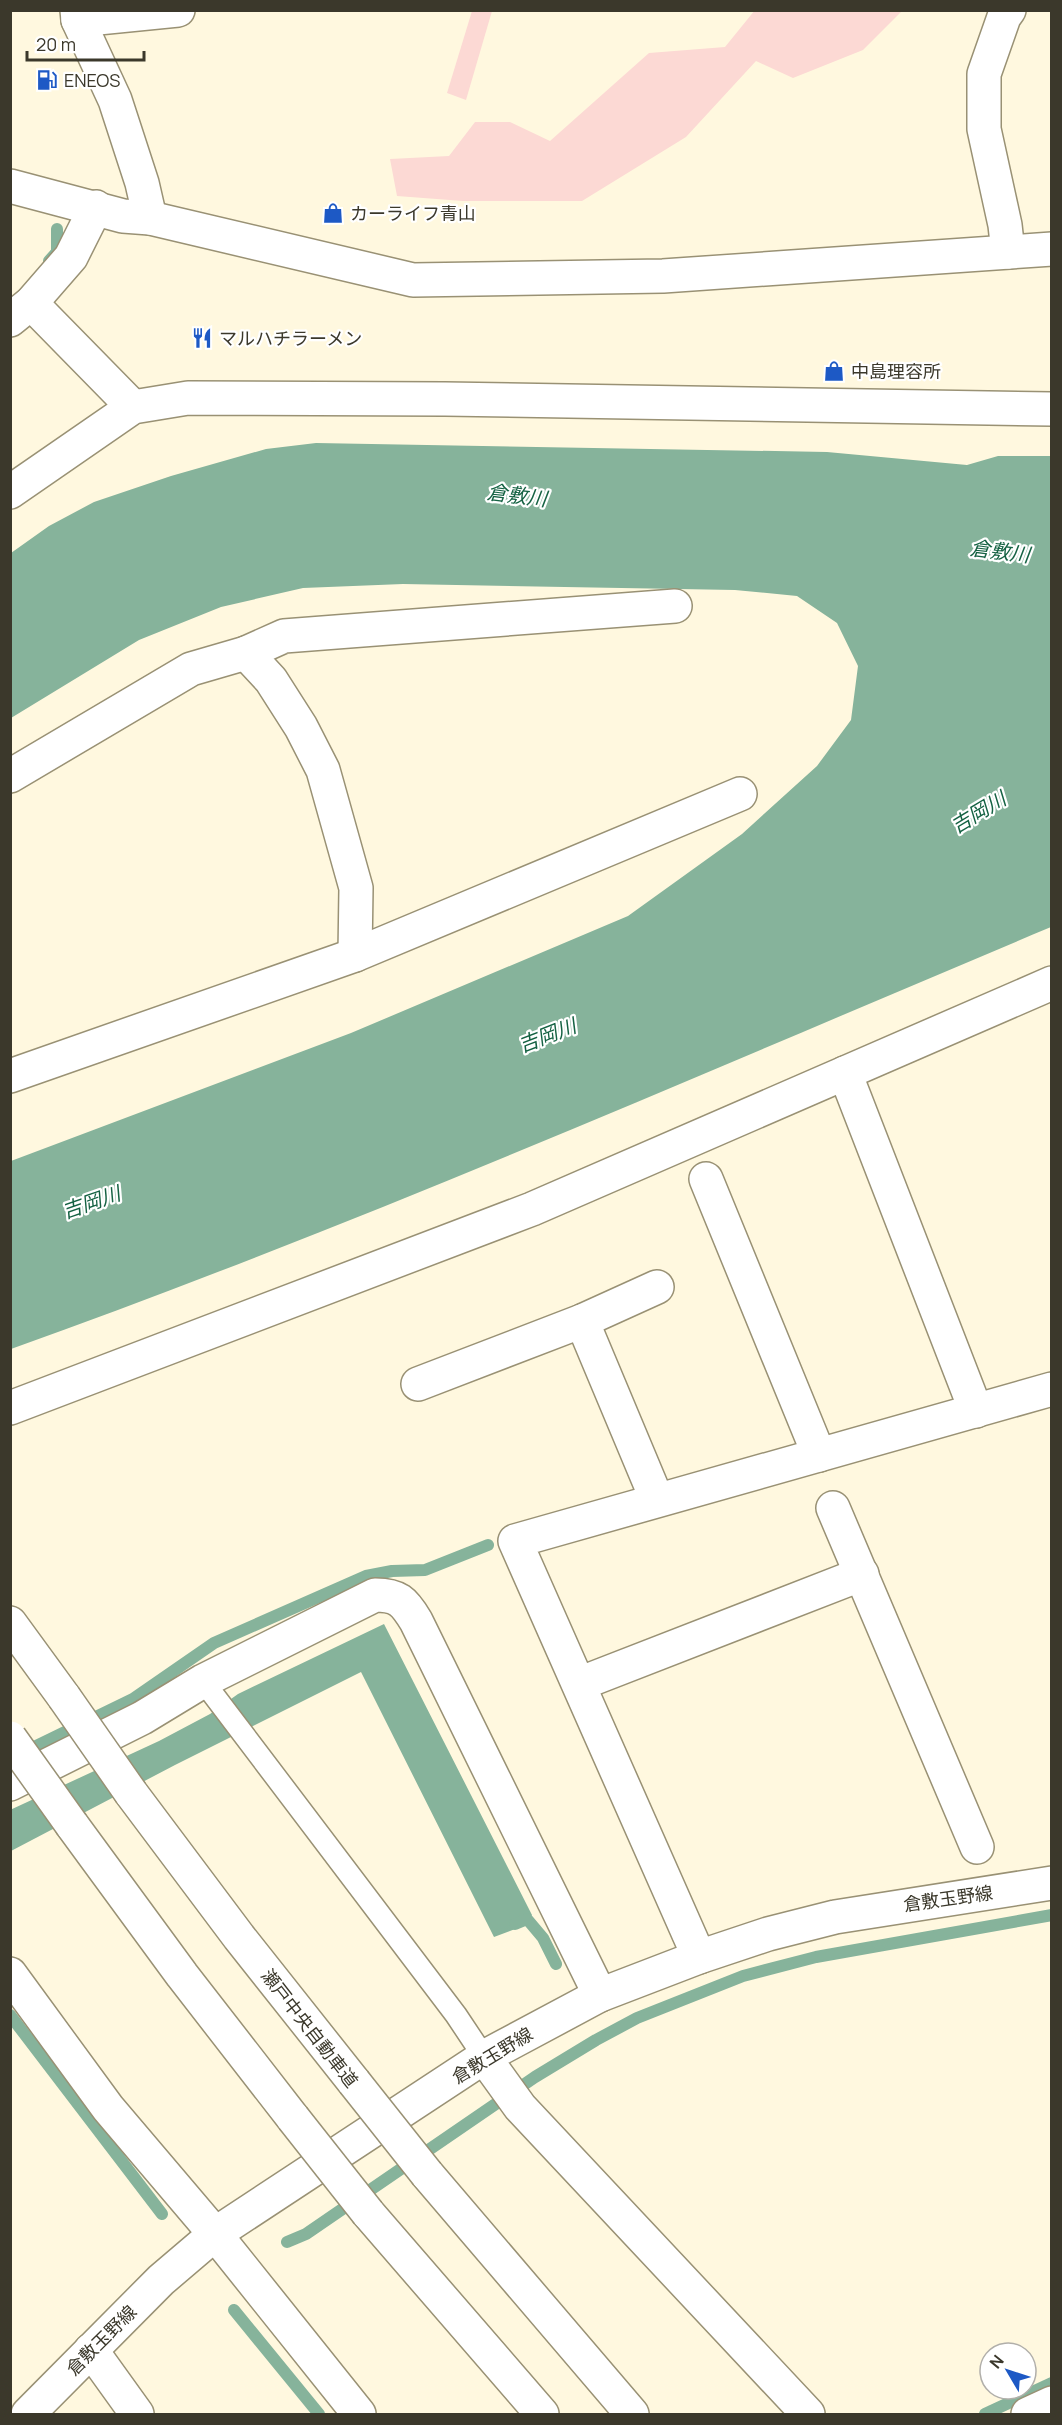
<svg xmlns="http://www.w3.org/2000/svg" width="1062" height="2425" font-family="Manrope,'Noto Sans JP',sans-serif">
<rect width="100%" height="100%" fill="#fff8df"/>
<g fill="#fcd9d4">
<polygon points="755,10 902,11 863,50 793,78 756,61 686,137 582,201 463,201 397,196 390,159 449,156 475,122 510,122 550,141 649,53 725,47"/>
<polygon points="472,11 492,11 466,100 447,93"/>
</g>
<g fill="#86b39b">
<path d="M316,443L827,452L967,465L998,456H1051V927C706,1072 363,1223 11,1349V1161L351,1033L628,916L742,834L817,766L851,720L858,666L837,623L797,596L735,590L403,584L303,588L221,607L139,640L11,718V553L49,526L94,502L171,476L266,449Z"/>
<polygon points="384,1624 532,1915 523,1926 494,1937 361,1672 175,1765 11,1851 10,1810 159,1741 210,1714 238,1694"/>
</g>
<g fill="none" stroke-linecap="round" stroke-linejoin="round">
<g stroke="#86b39b" stroke-width="12">
<polyline points="49,261 57,252 57,229"/>
<polyline points="22,1753 133,1699 214,1643 366,1576 392,1571 425,1570 488,1545"/>
<polyline points="515,1924 527,1919 543,1938 556,1964"/>
<polyline points="10,2015 162,2214"/>
<polyline points="287,2242 306,2234 535,2077 596,2040 637,2018 743,1976 816,1957 1052,1915"/>
<polyline points="234,2310 319,2414"/>
<polyline points="985,2414 1052,2383"/>
</g>
<g stroke="#999174" stroke-width="24">
<polyline id="service" points="203,1681 456,2015 484,2057"/>
</g>
<g stroke="#999174" stroke-width="36">
<g id="minor">
<polyline points="77,10 78,20 115,100 142,183 150,218"/>
<polyline points="78,20 178,10"/>
<polyline points="1008,252 1005,225 984,129 984,74 1004,17 1009,10"/>
<polyline points="31,303 133,407"/>
<polyline points="10,320 31,303 71,257 96,207"/>
<polyline points="10,492 133,407 188,398 445,399 1052,409"/>
<polyline points="246,653 271,680 301,727 323,770 356,888 355,955"/>
<polyline points="10,776 191,669 246,653 284,636 675,606"/>
<polyline points="845,1073 976,1411"/>
<polyline points="10,1076 355,955 740,794"/>
<polyline points="706,1179 819,1455"/>
<polyline points="582,1321 657,1500"/>
<polyline points="418,1384 582,1321 657,1287"/>
<polyline points="10,1408 532,1209 1052,983"/>
<polyline points="833,1508 977,1847"/>
<polyline points="579,1684 862,1574"/>
<path d="M10,1784L142,1718L203,1681L375,1595C398,1595 404,1601 416,1621L600,1995"/>
<polyline points="699,1957 515,1541 1052,1389"/>
<polyline points="10,1974 108,2108 215,2234"/>
<polyline points="484,2057 520,2107 808,2414"/>
<polyline points="91,2350 137,2414"/>
<polyline points="1028,2414 1052,2403"/>
</g>
</g>
<g stroke="#999174" stroke-width="36">
<g id="tertiary">
<polyline points="10,186 123,216 150,218 413,280 663,276 1052,249"/>
<polyline points="215,2234 359,2414"/>
</g>
</g>
<g stroke="#999174" stroke-width="36">
<polyline id="primary" points="28,2414 161,2280 215,2234 484,2057 600,1995 699,1957 768,1934 835,1917 1052,1883"/>
</g>
<g stroke="#999174" stroke-width="36">
<g id="motorway">
<polyline points="10,1623 64,1697"/>
<polyline points="131,1793 239,1937 354,2082"/>
<polyline points="72,1825 182,1975 293,2118"/>
<polyline points="427,2174 632,2414"/>
<polyline points="368,2213 542,2414"/>
</g>
</g>
<use href="#service" stroke="#fff" stroke-width="21"/>
<use href="#minor" stroke="#fff" stroke-width="33"/>
<use href="#tertiary" stroke="#fff" stroke-width="33"/>
<use href="#primary" stroke="#fff" stroke-width="33"/>
<use href="#motorway" stroke="#fff" stroke-width="33"/>
<g stroke="#999174" stroke-width="36" stroke-linecap="butt">
<g id="motorway-bridge">
<polyline points="64,1697 131,1793"/>
<polyline points="10,1738 72,1825"/>
<polyline points="354,2082 427,2174"/>
<polyline points="293,2118 368,2213"/>
</g>
</g>
<use href="#motorway-bridge" stroke="#fff" stroke-width="33"/>
</g>
<defs>
<g id="fuel-bare" transform="scale(1.62)"><path d="M-5.5-6h7V0h2V4h1.3V-2.5L3-4.5l.8-.8L6-3V5H2.5V1h-1V6h-7ZM-4.2-4.7v3.2H.2V-4.7Z" fill="#1d59c5" stroke="#fff" stroke-width="2.5" paint-order="stroke"/></g>
<g id="shop-bare" transform="scale(1.62)"><path d="M-5-2.5h2.3a2.7 3.5 0 0 1 5.4 0H5L5.5 6h-11ZM-1.5-2.5h3a1.5 2.3 0 0 0-3 0Z" fill="#1d59c5" stroke="#fff" stroke-width="2.5" paint-order="stroke"/></g>
<g id="restaurant-bare" transform="scale(1.62)"><path d="M-5-6h1v4h1v-4h1v4h1v-4h1v5L-1.5 .5V6h-2V.5L-5-1ZM5-6V6H3V1.5H1.5Q1.5-4 5-6Z" fill="#1d59c5" stroke="#fff" stroke-width="2.5" paint-order="stroke"/></g>
</defs>
<g fill-rule="evenodd">
<use href="#fuel-bare" x="47" y="80"/>
<use href="#shop-bare" x="333" y="213"/>
<use href="#restaurant-bare" x="202" y="338"/>
<use href="#shop-bare" x="834" y="371"/>
</g>
<g text-anchor="middle" dominant-baseline="central" stroke-width="4.5" stroke-linejoin="round" paint-order="stroke">
<g font-size="18" fill="#3b382b" stroke="#fff" text-anchor="start">
<text x="64" y="80">ENEOS</text>
<text x="350" y="213">カーライフ青山</text>
<text x="219" y="338">マルハチラーメン</text>
<text x="851" y="371">中島理容所</text>
</g>
<g font-size="18" fill="#3b382b" stroke="#fff">
<text transform="translate(948 1898) rotate(-8)">倉敷玉野線</text>
<text transform="translate(310 2028) rotate(52)">瀬戸中央自動車道</text>
<text transform="translate(492 2055) rotate(-31)">倉敷玉野線</text>
<text transform="translate(101 2340) rotate(-45)">倉敷玉野線</text>
</g>
<g font-size="20" font-style="italic" fill="#156243" stroke="#fff">
<text transform="translate(517 495) rotate(7)">倉敷川</text>
<text transform="translate(1000 551) rotate(7)">倉敷川</text>
<text transform="translate(978 812) rotate(-31)">吉岡川</text>
<text transform="translate(547 1035) rotate(-21)">吉岡川</text>
<text transform="translate(91 1202) rotate(-19)">吉岡川</text>
</g>
</g>
<rect width="1062" height="2425" fill="none" stroke="#3b382b" stroke-width="24"/>
<g transform="translate(1008 2371) rotate(309)"><circle r="28" fill="#ffffff" stroke="#b1afaa" stroke-width="1.5"/>
<path d="M0-4.5L10 22L0 15L-10 22Z" fill="#1d59c5"/>
<text y="-9" font-size="16" font-weight="bold" text-anchor="middle" fill="#3b382b">N</text>
</g>
<path d="M27 51v9h117v-9" fill="none" stroke="#3b382b" stroke-width="3"/>
<text x="36" y="51" font-size="18" fill="#3b382b" stroke="#ffffff" stroke-width="4.5" paint-order="stroke">20 m</text>
</svg>
